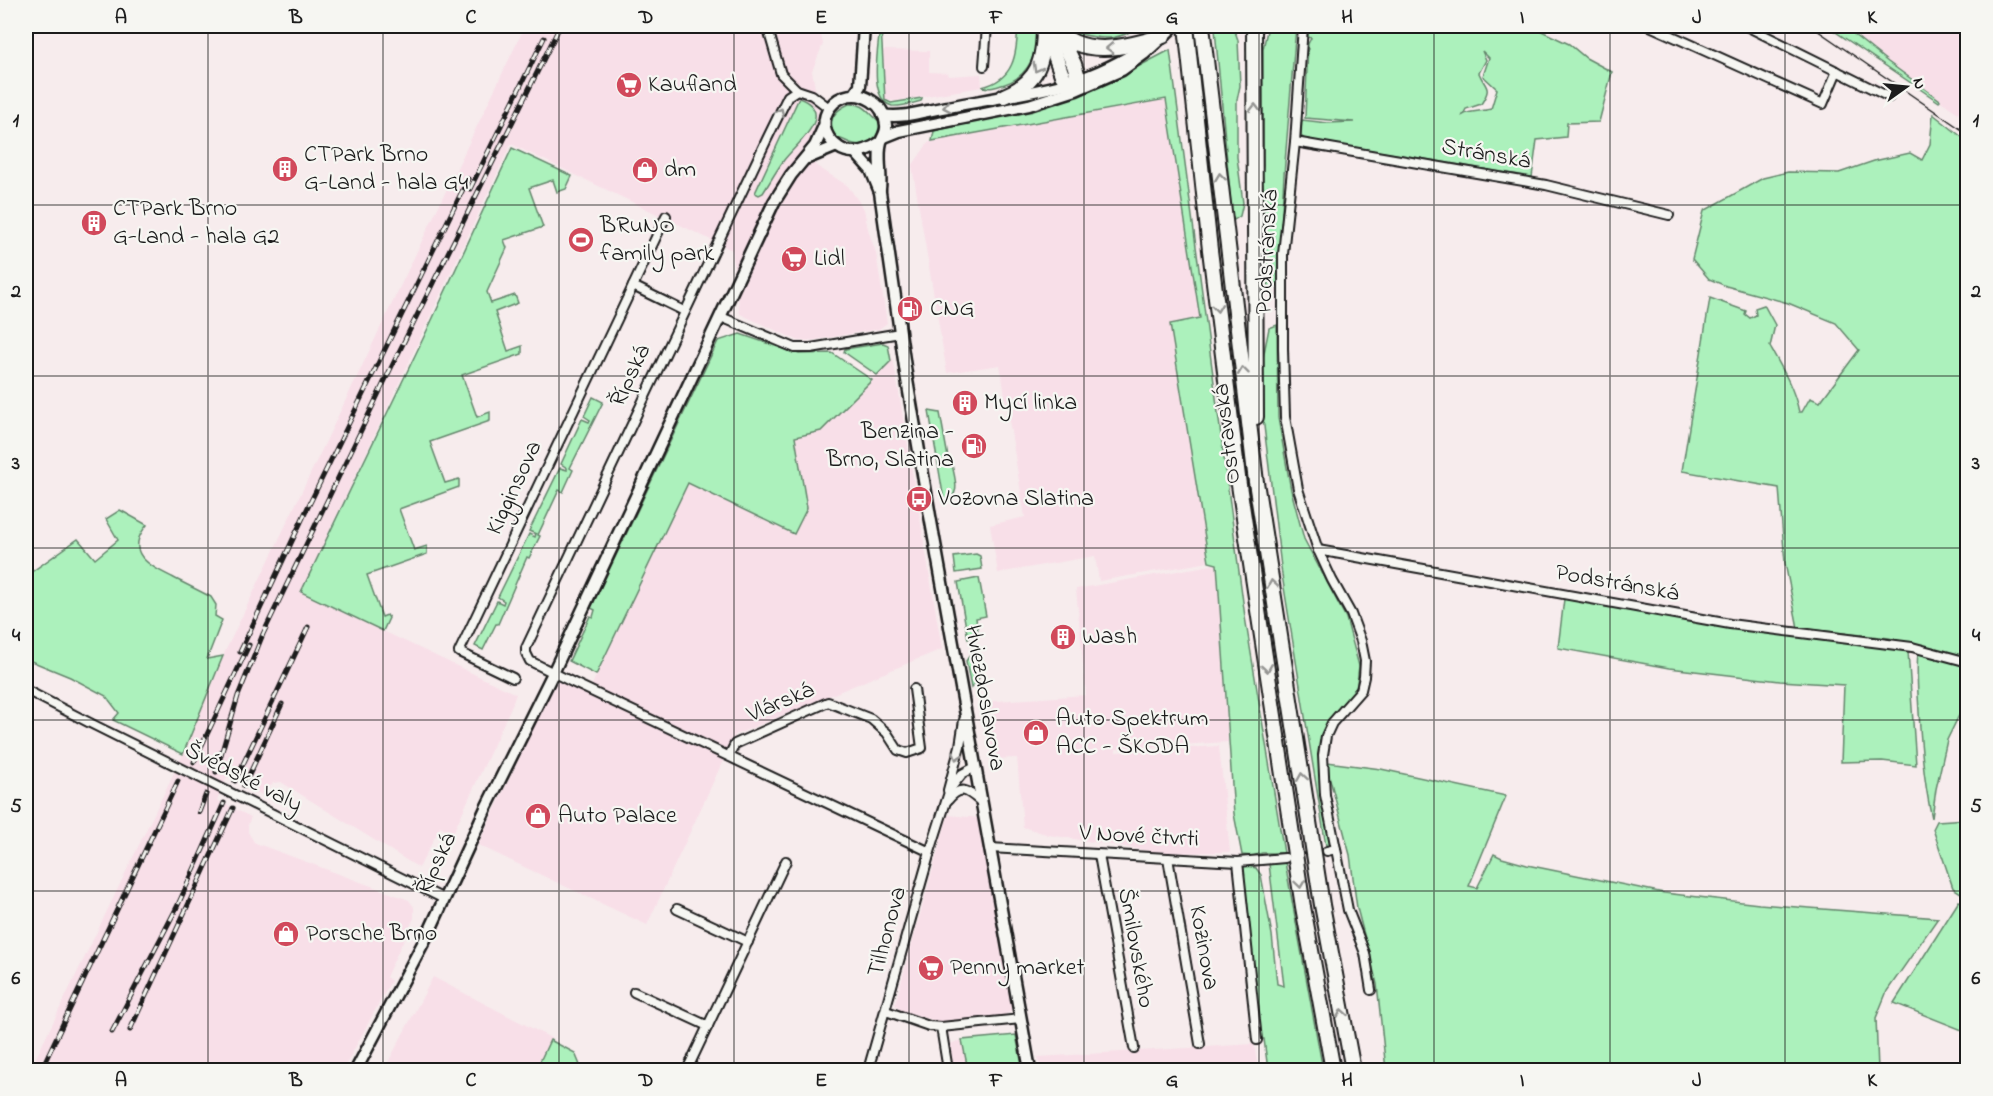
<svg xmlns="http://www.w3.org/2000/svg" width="1993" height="1096" font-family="'Indie Flower',sans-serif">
<rect width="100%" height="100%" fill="#f7eced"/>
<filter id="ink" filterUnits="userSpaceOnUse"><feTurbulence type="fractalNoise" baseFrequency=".0167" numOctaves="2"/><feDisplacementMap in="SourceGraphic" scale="12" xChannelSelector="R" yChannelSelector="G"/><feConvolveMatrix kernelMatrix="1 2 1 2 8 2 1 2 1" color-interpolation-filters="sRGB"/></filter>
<g filter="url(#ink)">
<g fill="#f8dfe8">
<polygon points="525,26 819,26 823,44 812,71 820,116 815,165 848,186 864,209 868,229 876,253 887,323 879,329 815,340 799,341 740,314 732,250 511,144 301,592 516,694 512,705 453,833 440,827 419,868 281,782 273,783 262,795 227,777 217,800 251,817 248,825 248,832 254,842 258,844 409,900 414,907 414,918 386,977 391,981 343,1070 30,1070 183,754 223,656"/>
<polygon points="1838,26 1967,26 1967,119 1942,102"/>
<polygon points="883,50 929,51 929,72 948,73 949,76 981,74 982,87 896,101 885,100"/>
<polygon points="1166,99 1200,319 1170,324 1209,562 1099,581 1095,556 998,573 990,525 1025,517 1000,365 947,373 912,166 928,143 932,141"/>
<polygon points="893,358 942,649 735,735 647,925 478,845 544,705 558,681 588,693 688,483 807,508 795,437 821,431"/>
<polygon points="1217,564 1228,742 1116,749 1116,752 1219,746 1230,852 1163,853 1049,835 1023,827 1017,758 992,759 982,702 1086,695 1076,589"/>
<polygon points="948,815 979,818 1012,1004 1010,1012 1005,1015 942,1023 900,1010 895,1004"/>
<polygon points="433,977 551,1038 536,1070 384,1070"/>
<polygon points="962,1040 968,1070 944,1070 940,1047"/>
<polygon points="1254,1044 1258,1070 1041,1070 1038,1057"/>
</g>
<g fill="#acf1bc" stroke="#64866c" stroke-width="1.5" fill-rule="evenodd">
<path d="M880,26H881L885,100L891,103L922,98L921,101C913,103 901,107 892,106C867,99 879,45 880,26Z"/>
<path d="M1018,26H1036C1038,51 1031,75 1005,84C996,87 991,89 982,87C1015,79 1016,55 1018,26Z"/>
<path d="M1062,26H1144C1118,38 1110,42 1081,34L1079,38Z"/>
<polygon points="1217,26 1233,26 1238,40 1240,86 1237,100 1237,157 1243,203 1240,216 1234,220 1232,216 1215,29"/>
<polygon points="1268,26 1296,26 1284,175 1278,284 1270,290 1267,280 1263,187 1261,175 1263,166 1263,49"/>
<path d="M1308,26H1531L1569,44L1586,58L1612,72L1599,122L1567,123L1566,137L1537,140L1532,177L1305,139L1301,136L1302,120L1328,123L1354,122L1305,118L1308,44L1311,38L1308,37ZM1482,51L1489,58L1483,76L1497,89L1491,109C1481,112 1471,110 1463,115L1466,109L1481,104C1493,86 1485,88 1479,73L1486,60Z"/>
<polygon points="1827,26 1843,26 1888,62 1940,100 1939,102"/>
<polygon points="1170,50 1245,617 1284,853 1262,853 1253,856 1242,855 1234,814 1217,564 1209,562 1170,324 1200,318 1166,99 932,141 934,131 1049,105 1101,86"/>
<path d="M799,98C838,113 796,144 784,160C776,171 770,182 763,193L759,195L755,193Z"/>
<path d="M849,104C866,103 868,113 880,122C879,137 870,147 854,144C847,143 843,138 836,138C826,122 833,111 849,104Z"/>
<path d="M1933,114L1967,141V659L1889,638L1798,628L1785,563L1779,488L1682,471L1710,298L1746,311L1745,314L1750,318L1756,315L1755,308L1764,305L1775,325L1770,347C1782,368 1794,388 1799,412H1802L1810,398L1820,402L1859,350L1836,323L1788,303L1726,286L1709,279L1692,259L1704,211L1763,178L1788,172L1839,173L1874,161L1910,153L1922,160L1930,144Z"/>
<polygon points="512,148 572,176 566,189 557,192 553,180 529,188 543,227 504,240 507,248 487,292 491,303 515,295 518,303 495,312 508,351 522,346 522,354 462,375 477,417 490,412 490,421 430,442 445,483 459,479 459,487 399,509 414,550 427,546 427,554 367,575 382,617 387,615 389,618 383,631 301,592 432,320"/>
<polygon points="1277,325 1278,418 1291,490 1304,539 1346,618 1359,666 1356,690 1328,721 1319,753 1321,800 1330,843 1326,846 1282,575 1261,401 1263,358 1269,328"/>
<polygon points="740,334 799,354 832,353 872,380 821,431 795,437 807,508 794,534 688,483 596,675 569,661 590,616 593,617 595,610 591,608 718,341"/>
<polygon points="883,343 888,345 891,361 877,375 844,352 845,349"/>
<polygon points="593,397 603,402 570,468 573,470 563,492 559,490 538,535 540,536 529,558 527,557 498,624 496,624 483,650 475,646 497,601 503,604 504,601 498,597 529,534 535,537 536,534 529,531 560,468 567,470 567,468 561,464 582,419 589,422 590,420 584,416"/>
<path d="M929,411L940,413L949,463L952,464C954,477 963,497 944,500Z"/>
<path d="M120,510L147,525C123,553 150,566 172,577C185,584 198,590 211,597L216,605L215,616L222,620L207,659L223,656L183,754L113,720L119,713L106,696L70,677L26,659V576L78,539L95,559L118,540L106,519Z"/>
<polygon points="976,554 980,556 982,569 956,573 954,557"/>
<polygon points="979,578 986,616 976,618 978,633 968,639 958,582"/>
<polygon points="1564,599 1770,633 1820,638 1908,651 1916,765 1882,761 1841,762 1844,685 1780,681 1669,668 1558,648"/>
<path d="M1918,652L1967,665V699L1947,740L1936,789L1932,818C1924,784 1921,748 1919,712C1918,692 1916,672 1918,652Z"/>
<path d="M976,654L982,657C985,670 980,678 971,688L966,661L970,655Z"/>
<polygon points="1327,762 1381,769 1506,796 1469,886 1477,888 1494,854 1502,858 1527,865 1664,893 1759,904 1938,918 1887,991 1876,1018 1878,1070 1386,1070 1377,984 1357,908 1350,855 1330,779 1328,778"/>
<polygon points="1967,819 1968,819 1967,897 1953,888 1933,829 1937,821"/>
<polygon points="1285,862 1323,1070 1268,1070 1264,1039 1260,1039 1243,865 1256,868 1261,875 1272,935 1277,984 1284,986 1269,864"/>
<polygon points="1959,901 1967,905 1967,1032 1894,1003"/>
<polygon points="1016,1035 1023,1070 968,1070 962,1040"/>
<polygon points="550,1040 575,1053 582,1070 536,1070"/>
</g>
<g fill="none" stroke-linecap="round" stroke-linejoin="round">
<polyline stroke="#cbc2c3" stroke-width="8" stroke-dasharray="8 4" stroke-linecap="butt" points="1293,857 1327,851"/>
<g stroke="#1c1c1c" stroke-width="12">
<g id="street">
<polyline points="767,26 781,74 797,90 812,95 829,108"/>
<polyline points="1303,26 1295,142 1283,254 1283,348 1285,417 1298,489 1318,550 1332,580 1351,614 1361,641 1365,661 1364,677 1361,690 1332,723 1326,736 1323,755 1325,795 1336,849 1348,910 1365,953 1371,990"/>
<polyline points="1650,26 1823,104 1837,71"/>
<polyline points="1746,26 1889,97"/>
<polyline points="984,66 987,26"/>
<polyline points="797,90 788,96 767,139 526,648 526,653 530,661 572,682 930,852"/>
<polyline points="1295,142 1546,185 1669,215"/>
<polyline points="633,286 666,216"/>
<polyline points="721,317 795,348 811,348 900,333"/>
<polyline points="1318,550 1730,624 1912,647 1968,662"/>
<polyline points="513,678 459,652 633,286 684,311"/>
<polyline points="26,690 90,723"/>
<polyline points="729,756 735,744 828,702 871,719 887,733 898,750 907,753 922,748 914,689"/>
<polyline points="948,790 960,746 964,720"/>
<path d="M948,800C962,783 969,792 982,803"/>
<polyline points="273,814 444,899"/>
<polyline points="990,848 1238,862 1285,858"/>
<polyline points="1327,851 1336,849"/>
<polyline points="1099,855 1134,1048"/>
<polyline points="1168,858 1200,1044"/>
<polyline points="1238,862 1257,1040"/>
<polyline points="677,909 748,942"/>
<polyline points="634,992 708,1026"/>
<polyline points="886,1011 929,1026 941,1027 1021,1019"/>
<polyline points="941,1027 948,1070"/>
<polyline points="687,1070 786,861"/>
<polyline points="868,1070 930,852 950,789 962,774 975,767"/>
</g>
</g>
<g stroke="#1c1c1c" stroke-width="15">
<g id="secondary">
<polyline points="854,95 860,86 864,26"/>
<path d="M883,115C903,119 928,110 948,107C984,100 1021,95 1057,86C1086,79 1116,65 1142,49"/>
<polyline points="884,137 899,131 1029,105 1076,90 1122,70 1144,54 1171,29"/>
<polyline points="855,152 871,170 880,192 906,374 930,516 1030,1070"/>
<polyline points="808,158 837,146"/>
<path d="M880,189C882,174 877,156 881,142C883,136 887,132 886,125C885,115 880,106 872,101C841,79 804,122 838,147C852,157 869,150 881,142"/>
<polyline points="356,1070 430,930 486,808 553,673 774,202 791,175 815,146 824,126"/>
</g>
</g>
<g stroke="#1c1c1c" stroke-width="18">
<g id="highway">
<path d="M1052,26C1082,60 1125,47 1163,36"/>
<polyline points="1186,26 1210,250 1239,485 1303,907 1333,1070"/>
<polyline points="1202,26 1256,482 1322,905 1353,1070"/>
<polyline points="1254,26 1256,417"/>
<polyline points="1059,33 1074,64 1079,80"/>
<polyline points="1048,36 1062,75 1068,83"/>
<path d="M1004,96C1039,82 1044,60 1044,26"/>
</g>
</g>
<use href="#street" stroke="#f6f6f2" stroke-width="8"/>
<use href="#secondary" stroke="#f6f6f2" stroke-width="10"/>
<use href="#highway" stroke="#f6f6f2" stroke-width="14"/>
<polyline stroke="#1c1c1c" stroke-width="1.5" points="1811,26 1968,134"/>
<g stroke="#1c1c1c" stroke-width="5">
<g id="rail">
<polyline points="470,189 544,38"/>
<polyline points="240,652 308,507 468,179"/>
<polyline points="194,762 249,645"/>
<polyline points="216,772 238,696 263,634 391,368 560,26"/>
<polyline points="235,781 308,627"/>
<polyline points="244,786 282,704"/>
<polyline points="199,812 206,794"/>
<polyline points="130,1030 233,808"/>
<polyline points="112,1032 177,907 224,803"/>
<polyline points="41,1070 178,781"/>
</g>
</g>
<use href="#rail" stroke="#f6f6f2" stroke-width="3" stroke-dasharray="9" stroke-linecap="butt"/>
<g stroke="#1c1c1c" stroke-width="12" stroke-linecap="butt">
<polyline id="street-bridge" points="90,723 273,814"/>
</g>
<use href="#street-bridge" stroke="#f6f6f2" stroke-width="8"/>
</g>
<defs><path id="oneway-chevron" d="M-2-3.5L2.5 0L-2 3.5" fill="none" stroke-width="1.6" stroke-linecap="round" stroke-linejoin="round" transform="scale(1.5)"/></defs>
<g stroke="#949492">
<use href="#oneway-chevron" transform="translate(1110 48) rotate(178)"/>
<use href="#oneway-chevron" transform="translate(1037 68) rotate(119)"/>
<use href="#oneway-chevron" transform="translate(947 107) rotate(170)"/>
<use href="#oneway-chevron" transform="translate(1255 108) rotate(-90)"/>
<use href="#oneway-chevron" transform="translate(780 112) rotate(-64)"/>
<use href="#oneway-chevron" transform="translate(1220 177) rotate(-97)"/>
<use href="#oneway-chevron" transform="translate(1217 308) rotate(83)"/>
<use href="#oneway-chevron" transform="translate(1243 371) rotate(-97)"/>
<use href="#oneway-chevron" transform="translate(1272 584) rotate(-99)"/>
<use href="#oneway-chevron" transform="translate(1267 668) rotate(81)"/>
<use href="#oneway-chevron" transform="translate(957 756) rotate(108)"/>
<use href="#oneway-chevron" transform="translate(1302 777) rotate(-99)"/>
<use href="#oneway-chevron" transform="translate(1300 884) rotate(82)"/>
<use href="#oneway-chevron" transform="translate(1342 1013) rotate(-100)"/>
</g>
</g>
<path fill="none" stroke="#1c1c1c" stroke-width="1.5" stroke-opacity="0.55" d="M208,26V1070M383,26V1070M559,26V1070M734,26V1070M909,26V1070M1084,26V1070M1259,26V1070M1434,26V1070M1610,26V1070M1785,26V1070M26,205H1968M26,376H1968M26,548H1968M26,720H1968M26,891H1968"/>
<defs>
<g id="supermarket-disc" transform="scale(1.35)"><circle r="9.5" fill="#d1495b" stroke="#f6f6f2"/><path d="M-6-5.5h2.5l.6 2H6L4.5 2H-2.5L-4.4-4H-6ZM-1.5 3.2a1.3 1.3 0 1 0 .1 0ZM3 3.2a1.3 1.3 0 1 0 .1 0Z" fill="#fff"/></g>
<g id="building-disc" transform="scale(1.35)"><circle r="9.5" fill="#d1495b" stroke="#f6f6f2"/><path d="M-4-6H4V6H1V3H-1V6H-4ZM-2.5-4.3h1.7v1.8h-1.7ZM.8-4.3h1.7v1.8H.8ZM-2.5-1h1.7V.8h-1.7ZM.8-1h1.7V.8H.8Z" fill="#fff"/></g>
<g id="shop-disc" transform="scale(1.35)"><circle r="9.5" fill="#d1495b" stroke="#f6f6f2"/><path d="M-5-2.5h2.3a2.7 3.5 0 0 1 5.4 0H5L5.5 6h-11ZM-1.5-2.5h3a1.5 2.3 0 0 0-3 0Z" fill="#fff"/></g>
<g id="stadium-disc" transform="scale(1.35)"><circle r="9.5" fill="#d1495b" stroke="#f6f6f2"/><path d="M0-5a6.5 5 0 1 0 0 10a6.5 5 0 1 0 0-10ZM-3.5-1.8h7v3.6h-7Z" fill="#fff"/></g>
<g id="fuel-disc" transform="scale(1.35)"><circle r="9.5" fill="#d1495b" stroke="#f6f6f2"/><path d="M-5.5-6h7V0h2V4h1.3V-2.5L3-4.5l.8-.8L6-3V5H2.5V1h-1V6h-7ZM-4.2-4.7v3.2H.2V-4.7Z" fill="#fff"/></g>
<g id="bus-disc" transform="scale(1.35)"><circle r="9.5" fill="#d1495b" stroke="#f6f6f2"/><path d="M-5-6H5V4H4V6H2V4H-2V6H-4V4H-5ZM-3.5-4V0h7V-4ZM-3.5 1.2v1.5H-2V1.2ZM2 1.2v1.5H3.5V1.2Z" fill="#fff"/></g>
</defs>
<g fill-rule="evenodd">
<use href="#supermarket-disc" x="629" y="85"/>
<use href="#building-disc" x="285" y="169"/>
<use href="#shop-disc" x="645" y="170"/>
<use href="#building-disc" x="94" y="223"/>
<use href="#stadium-disc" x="581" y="240"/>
<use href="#supermarket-disc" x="794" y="259"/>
<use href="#fuel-disc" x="910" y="309"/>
<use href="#building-disc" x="965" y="403"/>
<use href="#fuel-disc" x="974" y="446"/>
<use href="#bus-disc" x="919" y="499"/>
<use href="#building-disc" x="1063" y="637"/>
<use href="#shop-disc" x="1036" y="733"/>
<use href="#shop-disc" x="538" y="816"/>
<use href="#shop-disc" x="286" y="934"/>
<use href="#supermarket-disc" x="931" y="968"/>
</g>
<g text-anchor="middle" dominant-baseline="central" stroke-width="4.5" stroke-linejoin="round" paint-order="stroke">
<g font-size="24" fill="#1c1c1c" stroke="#f6f6f2" text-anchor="start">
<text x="648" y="85">Kaufland</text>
<text x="304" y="155">CTPark Brno<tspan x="304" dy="28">G-Land - hala G4</tspan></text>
<text x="664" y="170">dm</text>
<text x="113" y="209">CTPark Brno<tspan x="113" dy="28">G-Land - hala G2</tspan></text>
<text x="600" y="226">BRuNO<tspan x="600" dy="28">family park</tspan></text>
<text x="814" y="259">Lidl</text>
<text x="930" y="309">CNG</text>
<text x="984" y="403">Mycí linka</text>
<text x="954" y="432" text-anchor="end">Benzina -<tspan x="954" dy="28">Brno, Slatina</tspan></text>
<text x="938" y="499">Vozovna Slatina</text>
<text x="1082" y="637">Wash</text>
<text x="1056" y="719">Auto Spektrum<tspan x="1056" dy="28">ACC - ŠKODA</tspan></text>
<text x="558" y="816">Auto Palace</text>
<text x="306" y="934">Porsche Brno</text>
<text x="950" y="968">Penny market</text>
</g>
<g font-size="24" fill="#1c1c1c" stroke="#f6f6f2">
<text transform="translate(1486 155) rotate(10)">Stránská</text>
<text transform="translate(1268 252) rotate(-87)">Podstránská</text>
<text transform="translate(631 376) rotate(-65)">Řípská</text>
<text transform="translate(1228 434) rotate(-97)">Ostravská</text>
<text transform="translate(515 488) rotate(-65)">Kigginsova</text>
<text transform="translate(1617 584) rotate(10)">Podstránská</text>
<text transform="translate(984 698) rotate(80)">Hviezdoslavova</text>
<text transform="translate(781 703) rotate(-23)">Vlárská</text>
<text transform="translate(243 778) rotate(27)">Švédské valy</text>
<text transform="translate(1139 837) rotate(3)">V Nové čtvrti</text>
<text transform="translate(437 864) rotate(-65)">Řípská</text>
<text transform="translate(888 932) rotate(-75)">Tilhonova</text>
<text transform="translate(1135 948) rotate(80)">Šmilovského</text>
<text transform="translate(1203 948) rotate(80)">Kozinova</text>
</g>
</g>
<rect width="1993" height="1096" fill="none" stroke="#f6f6f2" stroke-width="66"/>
<g transform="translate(1906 87) rotate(75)" stroke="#f6f6f2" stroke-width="4.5" paint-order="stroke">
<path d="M0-4.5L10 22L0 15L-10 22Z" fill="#1c1c1c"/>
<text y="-9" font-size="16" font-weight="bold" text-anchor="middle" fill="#1c1c1c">N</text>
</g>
<rect x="33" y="33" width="1927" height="1030" fill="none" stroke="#1c1c1c" stroke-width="2"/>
<g font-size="20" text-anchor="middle" font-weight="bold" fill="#1c1c1c">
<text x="121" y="23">A</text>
<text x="296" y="23">B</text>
<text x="471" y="23">C</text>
<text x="646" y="23">D</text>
<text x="821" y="23">E</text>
<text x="996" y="23">F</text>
<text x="1172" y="23">G</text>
<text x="1347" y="23">H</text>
<text x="1522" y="23">I</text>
<text x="1697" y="23">J</text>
<text x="1872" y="23">K</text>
<text x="16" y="126">1</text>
<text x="1976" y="126">1</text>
<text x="16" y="297">2</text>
<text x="1976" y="297">2</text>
<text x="16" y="469">3</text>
<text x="1976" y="469">3</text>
<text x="16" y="641">4</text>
<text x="1976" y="641">4</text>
<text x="16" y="812">5</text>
<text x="1976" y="812">5</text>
<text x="16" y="984">6</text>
<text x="1976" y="984">6</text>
<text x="121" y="1086">A</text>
<text x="296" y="1086">B</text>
<text x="471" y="1086">C</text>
<text x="646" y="1086">D</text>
<text x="821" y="1086">E</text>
<text x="996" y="1086">F</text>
<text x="1172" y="1086">G</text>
<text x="1347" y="1086">H</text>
<text x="1522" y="1086">I</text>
<text x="1697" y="1086">J</text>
<text x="1872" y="1086">K</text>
</g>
</svg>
